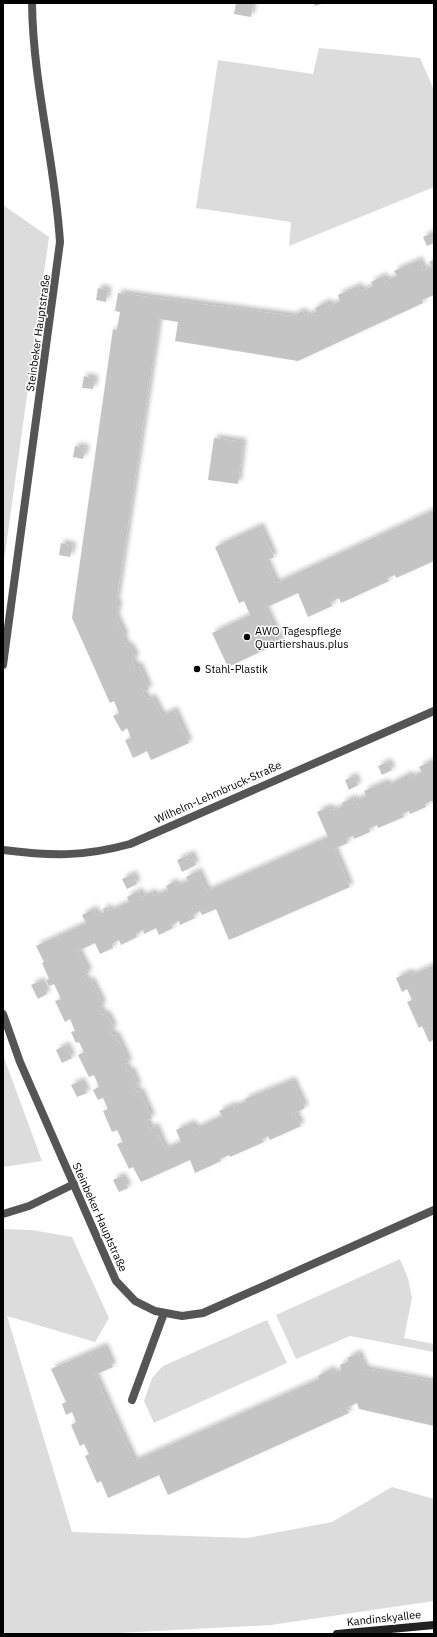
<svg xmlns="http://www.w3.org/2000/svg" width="437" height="1637" font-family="'IBM Plex Sans',sans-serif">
<defs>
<filter id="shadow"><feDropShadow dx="3.5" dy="-3.5" stdDeviation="2" flood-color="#0004"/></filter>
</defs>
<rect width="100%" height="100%" fill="#fff"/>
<g fill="#dcdcdc">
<polygon points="319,48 420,58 434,90 434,187 289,246 291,222 196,208 218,60 313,74"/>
<polygon points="3,205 49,237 3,568"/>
<polygon points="3,1055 42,1161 3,1167"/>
<polygon points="3,1229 32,1230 72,1237 109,1318 95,1342 7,1316 72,1532 248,1538 332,1522 392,1487 434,1499 434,1601 271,1625 98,1634 3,1634"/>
<polygon points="400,1259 408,1278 412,1298 404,1338 434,1344 434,1352 350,1336 296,1359 276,1315"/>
<polygon points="267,1320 287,1363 154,1423 144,1401 152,1378 163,1366"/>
</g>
<g fill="#c4c4c4" filter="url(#shadow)">
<polygon points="236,3 253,3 251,17 234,14"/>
<polygon points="314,3 323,3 315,6"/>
<polygon points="434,232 434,243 427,246 423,237"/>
<polygon points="419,260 423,270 432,266 429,262 434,260 434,295 422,300 423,303 298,361 175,341 178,322 159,319 116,604 119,604 116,617 125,636 123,638 127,647 130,646 136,658 132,660 135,666 139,666 149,689 143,692 147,700 152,697 162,716 174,710 189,743 151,760 147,751 133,758 125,740 131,738 127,728 122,732 113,716 119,713 114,701 110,703 72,618 113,329 117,330 120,312 115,311 118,293 292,316 303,311 305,316 317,311 315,308 327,302 329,306 340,301 338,295 358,286 361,291 373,286 371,282 383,276 386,281 397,276 394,271"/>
<polygon points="98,288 108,290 106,302 96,300"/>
<polygon points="84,376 95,379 93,389 82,388"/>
<polygon points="214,438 243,442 238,484 208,480"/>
<polygon points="75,446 86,448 83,459 73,457"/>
<polygon points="434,510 434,561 396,578 395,575 387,578 389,581 341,603 339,598 331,602 332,606 308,617 298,593 265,608 281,642 228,667 212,633 250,615 244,601 239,603 215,547 260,526 274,557 266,561 276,583"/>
<polygon points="61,543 73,546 70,557 59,555"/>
<polygon points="434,760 434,805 432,801 425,804 426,807 410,814 409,811 402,814 404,817 378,828 377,825 369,829 370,832 354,839 353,836 346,839 348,843 334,849 350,887 229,940 216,909 202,915 200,911 193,915 195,918 180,925 179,921 171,925 173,928 159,935 156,928 144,934 143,930 136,934 137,937 121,945 119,940 112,944 113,948 100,954 95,943 78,951 89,973 84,975 87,982 91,980 103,1005 99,1007 103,1015 106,1013 114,1028 110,1030 113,1036 116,1035 129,1063 125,1064 128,1071 131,1070 138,1086 135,1088 137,1092 140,1091 152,1118 146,1120 150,1129 155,1126 165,1149 181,1142 176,1130 192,1123 195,1129 222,1116 219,1111 233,1105 234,1107 246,1101 245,1099 292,1080 305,1108 295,1113 301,1126 270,1140 268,1136 262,1139 264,1142 230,1157 229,1155 220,1159 221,1161 195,1173 190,1160 141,1182 133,1167 129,1169 117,1144 123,1142 117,1130 112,1132 103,1111 108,1109 103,1098 98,1100 93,1090 99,1087 94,1075 89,1077 78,1055 84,1052 79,1042 76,1043 71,1032 75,1031 70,1019 65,1022 55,1001 61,999 54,984 49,986 46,980 49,979 42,963 44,962 36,946 86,923 82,915 94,909 97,916 104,912 103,909 107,907 109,911 129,902 127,897 139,891 142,897 152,892 154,896 168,890 166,886 174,882 176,886 188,881 186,877 198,871 207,891 328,837 317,812 329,807 331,811 343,806 342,803 353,798 354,801 366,796 364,791 385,782 387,786 409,774 410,778 422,772 419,767"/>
<polygon points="388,762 392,770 382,775 378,766"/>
<polygon points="354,776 358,785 349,790 345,780"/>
<polygon points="191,854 196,865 182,872 177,860"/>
<polygon points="133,874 137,884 127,889 122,879"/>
<polygon points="434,965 434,1040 429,1042 422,1026 419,1028 407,1002 412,1000 407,989 402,992 396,978 409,972 411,975"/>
<polygon points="41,981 47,994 38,999 31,985"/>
<polygon points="66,1045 72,1058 62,1063 56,1050"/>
<polygon points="81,1081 87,1093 77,1097 71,1085"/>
<polygon points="122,1176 128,1188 119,1192 113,1180"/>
<polygon points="104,1346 113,1367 95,1375 134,1461 319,1379 318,1376 331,1369 333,1374 341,1370 340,1365 349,1361 347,1358 358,1353 365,1369 434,1382 434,1426 359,1409 357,1403 346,1408 349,1413 168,1495 159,1475 108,1498 101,1481 97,1483 85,1456 89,1454 84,1444 80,1446 71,1425 76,1422 72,1412 66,1415 62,1404 66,1402 51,1369"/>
</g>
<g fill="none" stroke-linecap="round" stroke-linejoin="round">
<polyline stroke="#555" stroke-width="8" points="132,1400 164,1313"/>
<g stroke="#555" stroke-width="8">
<path d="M3,665L60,242C55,162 33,84 32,3"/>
<path d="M3,850C51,856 83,857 130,844L434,711"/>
<polyline points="3,1014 20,1062 116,1281 135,1301 155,1311 182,1316 203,1313 434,1210"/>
<polyline points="3,1214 29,1206 74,1184"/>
</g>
<polyline stroke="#222" stroke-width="8" points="337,1634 434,1625"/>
</g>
<g fill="#000" stroke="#fff" stroke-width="1.5">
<circle cx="247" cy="637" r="4"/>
<circle cx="197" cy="669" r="4"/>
</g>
<g text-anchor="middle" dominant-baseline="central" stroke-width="3" stroke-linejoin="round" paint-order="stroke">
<g font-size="11" fill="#000" stroke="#fff">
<text transform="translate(38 333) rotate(-82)">Steinbeker Hauptstraße</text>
<text transform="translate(218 792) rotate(-24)">Wilhelm-Lehmbruck-Straße</text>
<text transform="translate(100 1217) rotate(66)">Steinbeker Hauptstraße</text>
<text transform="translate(384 1618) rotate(-6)">Kandinskyallee</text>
</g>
<g font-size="11" fill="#000" stroke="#fff" text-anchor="start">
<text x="255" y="631">AWO Tagespflege<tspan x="255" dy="13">Quartiershaus.plus</tspan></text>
<text x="205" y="669">Stahl-Plastik</text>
</g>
</g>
<rect width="437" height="1637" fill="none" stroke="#000000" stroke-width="8"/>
</svg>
